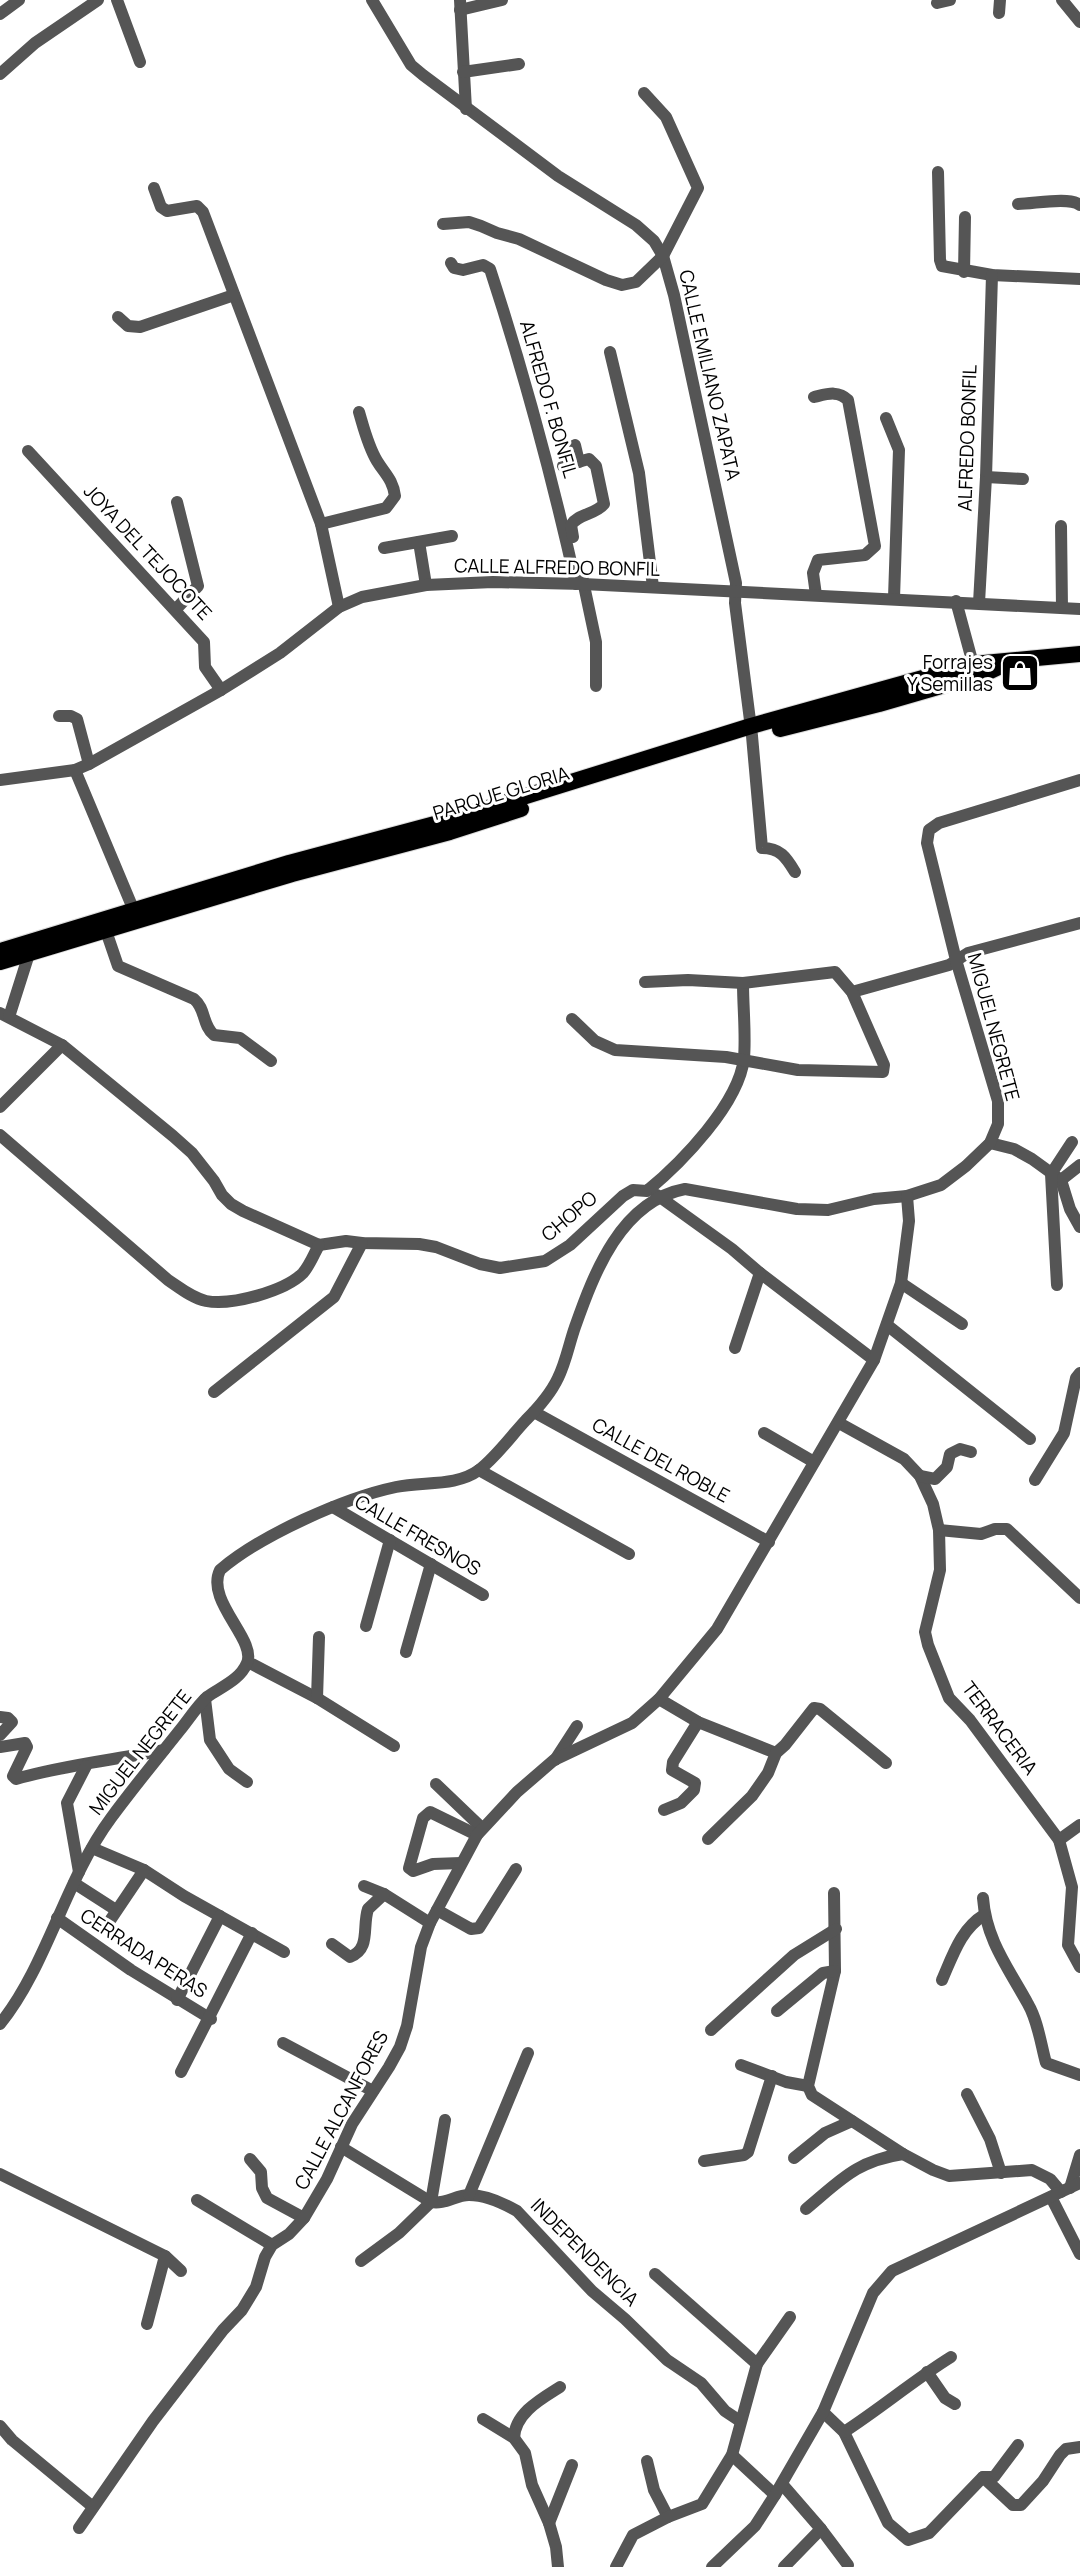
<svg xmlns="http://www.w3.org/2000/svg" width="1080" height="2567" font-family="Manrope,sans-serif">
<rect width="100%" height="100%" fill="#fff"/>
<g fill="none" stroke-linecap="round" stroke-linejoin="round">
<g stroke="#dbdbdb" stroke-width="18">
<g id="major">
<polyline points="780,729 879,704 986,673 1007,663"/>
<polyline points="0,951 289,863 446,821 751,726 973,664 1080,654"/>
<polyline points="0,962 292,874 450,832 521,809"/>
</g>
</g>
<g stroke="#555" stroke-width="12">
<polyline points="117,0 140,62"/>
<path d="M372,0L411,65L423,75L558,176L636,225L654,241L663,256L674,295L736,583L735,603L752,736L762,848C780,848 786,857 795,872"/>
<polyline points="460,0 466,109"/>
<polyline points="1062,0 1080,22"/>
<polyline points="937,3 950,0"/>
<polyline points="460,10 502,0"/>
<polyline points="999,13 1000,0"/>
<polyline points="0,14 19,0"/>
<polyline points="463,72 519,64"/>
<polyline points="0,74 35,43 98,0"/>
<polyline points="938,172 940,260 942,266 992,275 1080,279"/>
<polyline points="154,188 161,207 167,211 197,206 203,212 321,524 339,607"/>
<path d="M1018,204C1034,204 1069,196 1080,205"/>
<polyline points="443,224 469,222 481,226 497,233 519,239 606,280 622,285 636,282 663,256 698,188 666,117 644,93"/>
<path d="M451,263L454,268L463,270L483,265L490,269C524,373 552,477 576,584"/>
<polyline points="964,272 965,217"/>
<polyline points="118,317 128,326 140,327 234,295"/>
<polyline points="610,352 639,473 653,587"/>
<path d="M814,397C827,394 838,390 848,400L875,546L865,555L818,560L813,573L816,595"/>
<polyline points="886,418 899,450 894,598"/>
<polyline points="575,445 579,462"/>
<polyline points="28,451 204,642 205,667 221,690"/>
<path d="M563,466L589,459L596,466L604,504C595,515 579,513 571,525L573,537"/>
<polyline points="986,477 1023,479"/>
<path d="M321,524L386,508L395,496C393,480 385,474 377,461C368,446 364,429 359,412"/>
<polyline points="1061,526 1062,608"/>
<polyline points="419,542 426,585"/>
<polyline points="384,548 452,536"/>
<polyline points="582,576 596,642 596,686"/>
<polyline points="956,601 973,664"/>
<polyline points="979,603 986,477 992,275"/>
<polyline points="176,609 198,586 177,502"/>
<polyline points="59,716 71,716 77,719 89,764"/>
<polyline points="75,770 137,918"/>
<polyline points="0,780 75,770 89,764 221,690 280,653 339,607 362,597 426,585 493,582 583,584 1080,609"/>
<path d="M106,931L118,966L194,999C206,1009 202,1025 214,1035L240,1038L271,1061"/>
<polyline points="852,992 949,965 968,953 1080,923"/>
<path d="M0,1013L62,1045L173,1136L192,1153L214,1181L222,1195L231,1204L243,1211L319,1245L346,1241L362,1243L419,1244L436,1247L480,1264L500,1268L545,1261L570,1245L623,1196L633,1190L647,1191C681,1163 739,1104 744,1058C746,1034 743,1008 743,983"/>
<polyline points="9,1017 29,954"/>
<polyline points="572,1019 595,1041 615,1050 726,1057 798,1070 883,1072 884,1065 852,992 835,972 743,983 688,980 645,982"/>
<polyline points="0,1107 62,1045"/>
<path d="M0,1135L168,1280C180,1288 192,1298 206,1301C232,1306 285,1291 303,1273C310,1265 314,1254 319,1245"/>
<polyline points="990,1143 1014,1149 1032,1159 1061,1180 1070,1209 1080,1227"/>
<polyline points="1061,1180 1080,1165"/>
<polyline points="657,1195 732,1249 760,1273 874,1360"/>
<polyline points="901,1283 962,1324"/>
<polyline points="1057,1285 1051,1174 1072,1142"/>
<polyline points="887,1325 1030,1439"/>
<polyline points="735,1348 760,1273"/>
<polyline points="214,1392 334,1297 362,1243"/>
<polyline points="534,1412 769,1542"/>
<polyline points="839,1423 904,1459 920,1476 933,1504 939,1530 940,1570 925,1632 928,1645 949,1698 970,1720 1059,1840 1072,1887 1068,1945 1080,1967"/>
<polyline points="764,1433 814,1462"/>
<polyline points="479,1470 629,1554"/>
<polyline points="920,1476 935,1479 947,1467 950,1454 960,1449 971,1452"/>
<polyline points="1035,1480 1064,1433 1076,1378 1080,1373"/>
<polyline points="333,1507 483,1595"/>
<polyline points="939,1530 981,1534 995,1529 1007,1529 1080,1598"/>
<polyline points="366,1626 390,1540"/>
<polyline points="406,1652 431,1564"/>
<polyline points="248,1662 317,1698 394,1746"/>
<polyline points="317,1698 319,1637"/>
<polyline points="205,1699 210,1740 229,1769 247,1782"/>
<polyline points="659,1699 698,1722 776,1753"/>
<polyline points="0,1717 8,1718 12,1722 0,1735"/>
<path d="M0,1747L25,1743L27,1747L13,1776L16,1779C64,1765 114,1760 164,1750"/>
<polyline points="555,1760 577,1726"/>
<polyline points="436,1784 482,1828"/>
<polyline points="664,1810 681,1803 694,1790 695,1783 672,1770 673,1762 698,1722"/>
<polyline points="708,1839 752,1796 768,1773 776,1753 785,1745 814,1708 820,1709 886,1763"/>
<polyline points="1059,1840 1080,1825"/>
<polyline points="92,1848 144,1870 184,1896 284,1952"/>
<polyline points="461,1863 433,1864 413,1871 409,1868 423,1818 430,1812 477,1835"/>
<polyline points="79,1872 67,1803 86,1766"/>
<polyline points="74,1883 116,1910"/>
<polyline points="364,1886 384,1894 430,1923"/>
<polyline points="834,1893 835,1971 808,2086 812,2095 903,2154 933,2170 949,2176 1032,2170 1050,2179 1061,2192"/>
<path d="M983,1898C986,1940 1009,1969 1028,2004C1038,2021 1041,2045 1046,2063L1080,2075"/>
<polyline points="437,1910 471,1929 479,1928 516,1869"/>
<polyline points="57,1918 131,1970 211,2019"/>
<polyline points="107,1925 144,1870"/>
<path d="M332,1944L350,1957C371,1949 362,1927 368,1909L384,1894"/>
<path d="M942,1980C953,1955 961,1929 984,1915"/>
<polyline points="177,2000 220,1916"/>
<polyline points="777,2011 823,1973 835,1971"/>
<path d="M0,2024C47,1966 65,1880 111,1818C133,1788 157,1759 180,1730C189,1719 197,1706 207,1697C221,1687 240,1680 247,1663C257,1640 205,1601 220,1570C261,1535 344,1498 396,1487C423,1481 456,1487 479,1470C496,1457 511,1436 526,1420C538,1408 551,1393 558,1378C566,1362 569,1344 575,1327C594,1273 621,1201 685,1189L797,1209L828,1210L874,1199L907,1196L941,1185L966,1166L990,1143L998,1124V1101L956,960L927,843L929,830L939,823L1080,780"/>
<polyline points="711,2030 794,1955 836,1929"/>
<polyline points="283,2043 373,2091"/>
<polyline points="741,2065 786,2082 808,2086"/>
<polyline points="181,2072 252,1933"/>
<polyline points="967,2094 990,2139 1001,2173"/>
<path d="M341,2147L431,2202C444,2205 456,2195 469,2195C486,2195 503,2203 517,2211L592,2291L625,2319L667,2360L701,2383L725,2411L740,2421"/>
<polyline points="794,2158 825,2133 852,2121"/>
<polyline points="250,2159 261,2172 262,2188 267,2198 304,2218"/>
<polyline points="704,2161 744,2155 748,2152 772,2076"/>
<polyline points="0,2174 165,2256 181,2271"/>
<polyline points="1070,2188 1080,2155"/>
<polyline points="469,2195 528,2053"/>
<polyline points="1051,2197 1080,2254"/>
<polyline points="197,2200 272,2245"/>
<path d="M806,2209C841,2180 856,2161 903,2154"/>
<polyline points="361,2261 399,2233 431,2202 445,2120"/>
<polyline points="655,2274 757,2364"/>
<polyline points="147,2324 165,2256"/>
<polyline points="927,2372 945,2398 955,2404"/>
<polyline points="823,2412 844,2432 888,2523 908,2540 929,2533 983,2477 994,2477 1018,2445"/>
<polyline points="483,2419 514,2438 525,2453 532,2485 549,2523 556,2547 558,2567"/>
<polyline points="0,2426 12,2440 93,2507"/>
<path d="M844,2432C881,2408 914,2380 951,2357"/>
<path d="M514,2438C515,2413 541,2399 560,2387"/>
<polyline points="732,2455 775,2495"/>
<polyline points="647,2461 654,2490 668,2517"/>
<polyline points="983,2477 1013,2505 1021,2505 1043,2481 1060,2455 1066,2449 1080,2447"/>
<polyline points="782,2484 821,2529 848,2565"/>
<polyline points="549,2523 572,2465"/>
<polyline points="79,2528 153,2421 223,2330 242,2310 256,2287 265,2257 272,2245 289,2234 304,2218 327,2179 352,2124 389,2067 400,2047 407,2026 421,1947 430,1923 477,1835 517,1792 554,1760 632,1723 659,1699 717,1629 874,1360 901,1283 909,1221 907,1196"/>
<polyline points="616,2567 633,2535 668,2517 702,2504 732,2455 757,2364 790,2317"/>
<polyline points="712,2567 755,2526 775,2495 823,2412 873,2293 892,2271 1080,2183"/>
<polyline points="784,2567 821,2529"/>
</g>
<use href="#major" stroke="#000" stroke-width="16"/>
</g>
<defs>
<g id="shop-square" transform="scale(2.0125)"><rect x="-9" y="-9" width="18" height="18" rx="4" fill="#000" stroke="#fff"/><path d="M-5-2.5h2.3a2.7 3.5 0 0 1 5.4 0H5L5.5 6h-11ZM-1.5-2.5h3a1.5 2.3 0 0 0-3 0Z" fill="#fff"/></g>
</defs>
<g fill-rule="evenodd">
<use href="#shop-square" x="1020" y="673"/>
</g>
<g text-anchor="middle" dominant-baseline="central" stroke-width="6" stroke-linejoin="round" paint-order="stroke">
<g font-size="19" fill="#000" stroke="#fff">
<text transform="translate(710 375) rotate(77)">CALLE EMILIANO ZAPATA</text>
<text transform="translate(549 399) rotate(74)">ALFREDO F. BONFIL</text>
<text transform="translate(967 438) rotate(-88)">ALFREDO BONFIL</text>
<text transform="translate(148 552) rotate(47)">JOYA DEL TEJOCOTE</text>
<text transform="translate(557 567) rotate(1)">CALLE ALFREDO BONFIL</text>
<text transform="translate(501 793) rotate(-17)">PARQUE GLORIA</text>
<text transform="translate(994 1027) rotate(75)">MIGUEL NEGRETE</text>
<text transform="translate(569 1216) rotate(-40)">CHOPO</text>
<text transform="translate(661 1460) rotate(29)">CALLE DEL ROBLE</text>
<text transform="translate(418 1535) rotate(30)">CALLE FRESNOS</text>
<text transform="translate(1000 1728) rotate(53)">TERRACERIA</text>
<text transform="translate(140 1752) rotate(-52)">MIGUEL NEGRETE</text>
<text transform="translate(144 1953) rotate(33)">CERRADA PERAS</text>
<text transform="translate(341 2110) rotate(-62)">CALLE ALCANFORES</text>
<text transform="translate(585 2252) rotate(45)">INDEPENDENCIA</text>
</g>
<g font-size="19" fill="#000" stroke="#fff" text-anchor="end">
<text x="993" y="662">Forrajes<tspan x="993" dy="22">Y Semillas</tspan></text>
</g>
</g>
</svg>
